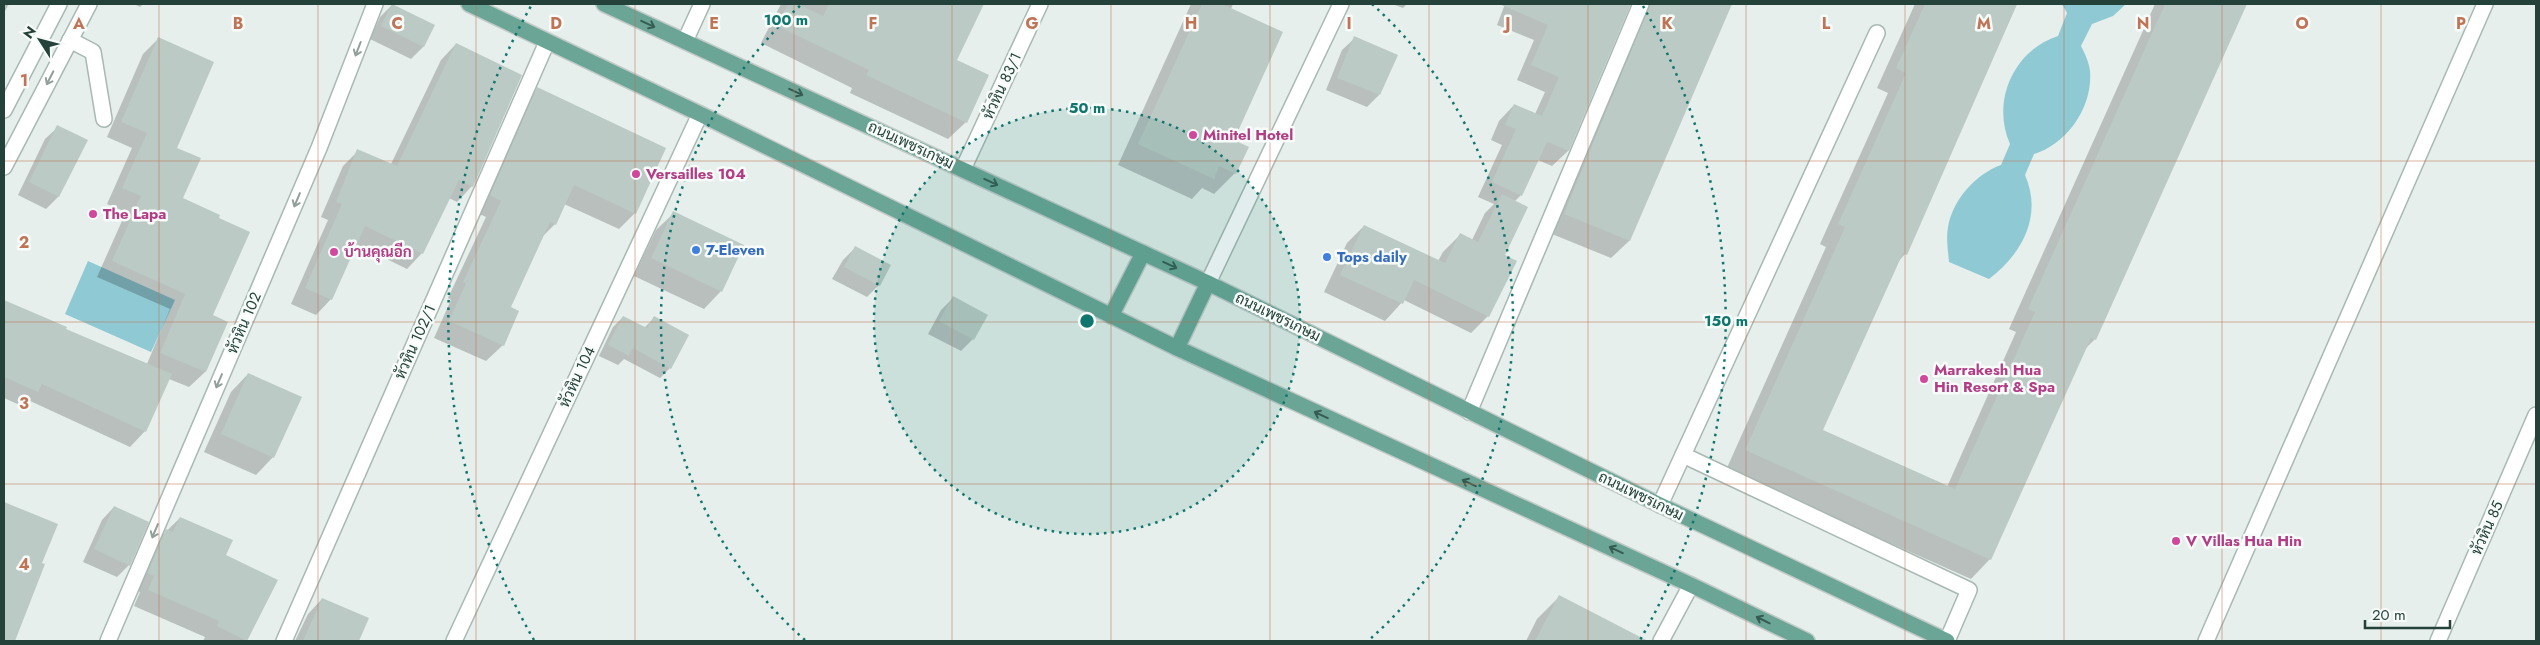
<svg xmlns="http://www.w3.org/2000/svg" width="2540" height="645" font-family="Jost,Sarabun,sans-serif">
<rect width="100%" height="100%" fill="#e6efeb"/>
<g fill="#8ec9d4">
<path d="M2062,4H2126L2113,16L2092,24L2081,46C2085,54 2089,62 2090,71C2093,107 2067,144 2034,154L2025,175C2043,216 2022,254 1989,279L1949,262C1948,250 1946,239 1948,227C1953,199 1976,174 2001,165L2010,144C1991,101 2014,50 2058,36L2067,13Z"/>
<polygon points="88,261 175,300 151,352 65,314"/>
</g>
<g fill="#0003">
<polygon points="4,4 9,4 4,13"/>
<polygon points="134,4 143,4 140,7"/>
<polygon points="781,4 982,4 955,60 966,122 948,139 850,93 852,88 761,43"/>
<polygon points="1191,4 1233,4 1231,9 1232,140 1235,173 1214,194 1202,188 1192,199 1118,165"/>
<polygon points="1392,4 1407,4 1403,8"/>
<polygon points="1505,4 1630,4 1568,151 1552,166 1538,160 1521,195 1514,202 1503,255 1515,261 1488,316 1471,333 1404,300 1385,321 1324,292 1347,243 1364,226 1438,261 1443,252 1460,235 1472,240 1485,213 1494,204 1478,197 1502,145 1491,140 1499,121 1514,105 1535,114 1545,92 1517,80 1534,40 1497,25"/>
<polygon points="1644,4 1730,4 1629,241 1611,258 1547,232"/>
<polygon points="1915,4 2017,4 1905,254 1897,263 1821,431 1947,487 2016,332 2009,329 2155,4 2245,4 2095,339 2085,349 1990,559 1971,579 1726,470 1826,247 1820,244 1888,93 1877,88"/>
<polygon points="392,5 434,25 423,47 411,59 370,39 380,17"/>
<polygon points="1355,38 1379,95 1367,107 1326,90 1342,50"/>
<polygon points="158,39 181,199 211,316 226,322 205,372 189,387 169,379 145,431 130,447 28,400 22,406 4,398 4,301 65,328 64,330 147,364 170,309 97,277 126,212 107,204 132,148 107,137 143,54"/>
<polygon points="456,44 472,186 457,202 449,198 422,253 407,269 356,244 331,299 316,315 291,304 328,220 321,217 343,166 358,151 391,164 441,60"/>
<polygon points="538,89 635,213 619,229 564,204 555,224 542,237 509,307 518,311 503,345 486,361 434,338 451,300 448,298 486,217 475,212 522,105"/>
<polygon points="58,127 58,197 46,209 18,195 45,139"/>
<polygon points="674,213 721,291 704,309 634,276 656,230"/>
<polygon points="855,248 879,285 867,297 832,279 843,260"/>
<polygon points="953,298 973,339 961,351 928,334 941,310"/>
<polygon points="623,317 644,328 654,318 670,368 660,378 624,359 618,365 599,356 613,327"/>
<polygon points="248,374 273,457 256,475 204,452 231,392"/>
<polygon points="4,504 56,524 40,564 44,565 14,641 4,641"/>
<polygon points="114,507 129,565 117,577 83,562 102,520"/>
<polygon points="180,518 225,555 245,641 203,641 205,637 134,606 140,592 133,589 151,546"/>
<polygon points="1559,597 1628,632 1623,641 1526,641 1537,619"/>
<polygon points="322,599 367,619 357,641 295,641 308,614"/>
</g>
<g fill="#bbcac4">
<polygon points="392,4 435,25 424,47 381,26"/>
<polygon points="788,4 798,4 823,16 829,4 984,4 957,60 989,75 967,123 866,75 869,70 777,26"/>
<polygon points="1202,4 1222,4 1283,32 1234,140 1249,147 1236,174 1219,166 1214,179 1138,144"/>
<polygon points="1499,4 1631,4 1569,151 1547,142 1522,196 1492,182 1516,129 1505,125 1514,104 1542,116 1559,77 1531,65 1548,25"/>
<polygon points="1650,4 1732,4 1630,241 1564,214"/>
<polygon points="1925,4 2017,4 1907,255 1903,253 1823,430 1955,489 2035,312 2028,309 2165,4 2247,4 2096,340 2091,338 1991,560 1745,450 1845,227 1838,224 1906,73 1896,68"/>
<polygon points="1354,36 1398,55 1380,95 1337,78"/>
<polygon points="158,37 214,62 177,148 201,158 183,198 220,215 219,218 250,232 213,315 228,322 206,372 160,353 185,294 112,261 141,196 122,188 147,133 121,122"/>
<polygon points="456,43 522,75 473,187 459,180 423,254 365,226 332,300 305,288 342,204 336,202 357,149 397,166"/>
<polygon points="537,87 666,148 636,214 574,185 556,225 550,222 511,307 519,311 504,346 449,321 466,283 463,282 501,201 490,195"/>
<polygon points="57,125 88,140 59,197 29,182"/>
<polygon points="1502,194 1528,207 1505,255 1517,261 1489,317 1414,280 1403,304 1340,275 1364,225 1445,263 1460,233 1478,242"/>
<polygon points="673,211 744,245 722,292 651,258"/>
<polygon points="855,246 891,265 880,286 844,267"/>
<polygon points="953,296 988,315 974,340 939,321"/>
<polygon points="4,300 67,327 66,329 172,374 146,432 42,384 38,392 4,377"/>
<polygon points="623,316 647,328 654,316 689,335 671,369 633,348 629,356 608,345"/>
<polygon points="248,373 302,397 274,458 221,434"/>
<polygon points="4,502 58,524 42,563 45,564 15,641 4,641"/>
<polygon points="114,506 149,522 130,566 94,549"/>
<polygon points="180,517 233,540 226,555 278,580 247,641 217,626 219,621 148,590 154,576 147,573 166,529 173,532"/>
<polygon points="1559,595 1648,641 1535,641"/>
<polygon points="322,598 369,618 359,641 303,641"/>
</g>
<g fill="none" stroke-linecap="round" stroke-linejoin="round">
<g stroke="#a8b8b2" stroke-width="18">
<g id="minor">
<polyline points="70,40 93,52 104,119"/>
<polyline points="685,41 702,4"/>
<polyline points="4,110 59,4"/>
<polyline points="4,167 89,4"/>
<polyline points="963,169 1040,4"/>
<polyline points="1208,283 1341,4"/>
<polyline points="1469,412 1641,4"/>
<polyline points="1683,455 1969,590 1947,641"/>
<polyline points="1660,505 1877,33"/>
<polyline points="108,641 319,148 375,4"/>
<polyline points="284,641 547,42"/>
<polyline points="454,641 700,114"/>
<polyline points="1661,641 1691,585"/>
<polyline points="2206,641 2485,4"/>
<polyline points="2438,641 2536,415"/>
</g>
</g>
<g stroke="#c2cac8" stroke-width="18">
<g id="major">
<polyline points="469,4 700,114 1177,348 1691,585 1807,641"/>
<polyline points="604,4 1208,283 1660,505 1947,641"/>
<polyline points="1111,316 1143,253"/>
<polyline points="1177,348 1208,283"/>
</g>
</g>
<use href="#minor" stroke="#fff" stroke-width="15"/>
<use href="#major" stroke="#6aa596" stroke-width="15"/>
</g>
<defs><path id="oneway-shaft" d="M-6 0H5M1.5-3L5.5 0L1.5 3" fill="none" stroke-width="1.6" stroke-linecap="round" stroke-linejoin="round" transform="scale(1.25)"/></defs>
<g stroke="#365b51">
<use href="#oneway-shaft" transform="translate(648 24) rotate(25)"/>
<use href="#oneway-shaft" transform="translate(796 92) rotate(25)"/>
<use href="#oneway-shaft" transform="translate(991 182) rotate(25)"/>
<use href="#oneway-shaft" transform="translate(1170 265) rotate(25)"/>
<use href="#oneway-shaft" transform="translate(1321 415) rotate(-155)"/>
<use href="#oneway-shaft" transform="translate(1469 483) rotate(-155)"/>
<use href="#oneway-shaft" transform="translate(1616 550) rotate(-155)"/>
<use href="#oneway-shaft" transform="translate(1763 620) rotate(-154)"/>
</g>
<g stroke="#92a09c">
<use href="#oneway-shaft" transform="translate(358 49) rotate(111)"/>
<use href="#oneway-shaft" transform="translate(50 78) rotate(117)"/>
<use href="#oneway-shaft" transform="translate(297 200) rotate(113)"/>
<use href="#oneway-shaft" transform="translate(219 381) rotate(113)"/>
<use href="#oneway-shaft" transform="translate(155 531) rotate(113)"/>
</g>
<path fill="none" stroke="#c07456" stroke-width="1" stroke-opacity="0.55" d="M159,4V641M318,4V641M476,4V641M635,4V641M794,4V641M952,4V641M1111,4V641M1270,4V641M1429,4V641M1588,4V641M1746,4V641M1905,4V641M2064,4V641M2222,4V641M2381,4V641M4,161H2536M4,322H2536M4,484H2536"/>
<circle cx="1087" cy="321" r="213" fill="#0f766e" fill-opacity=".12"/>
<g fill="none" stroke="#0f766e" stroke-width="2.5" stroke-dasharray="2.5 5">
<circle cx="1087" cy="321" r="213"/>
<path d="M805 640A426 426 0 0 1 802 4M1372 4A426 426 0 0 1 1369 640"/>
<path d="M534 640A639 639 0 0 1 531 6M1643 6A639 639 0 0 1 1640 640"/>
</g>
<g fill="#d1479c" stroke="#f7fbf9" stroke-width="2">
<circle cx="1193" cy="135" r="5"/>
<circle cx="636" cy="174" r="5"/>
<circle cx="93" cy="214" r="5"/>
<circle cx="334" cy="252" r="5"/>
<circle cx="1924" cy="379" r="5"/>
<circle cx="2176" cy="541" r="5"/>
</g>
<g fill="#3f7fe0" stroke="#f7fbf9" stroke-width="2">
<circle cx="696" cy="250" r="5"/>
<circle cx="1327" cy="257" r="5"/>
</g>
<g text-anchor="middle" dominant-baseline="central" stroke-width="5" stroke-linejoin="round" paint-order="stroke">
<g font-size="15" fill="#24423a" stroke="#f7fbf9">
<text transform="translate(1002 86) rotate(-65)">หัวหิน 83/1</text>
<text transform="translate(911 145) rotate(25)">ถนนเพชรเกษม</text>
<text transform="translate(1278 317) rotate(26)">ถนนเพชรเกษม</text>
<text transform="translate(244 323) rotate(-67)">หัวหิน 102</text>
<text transform="translate(415 342) rotate(-66)">หัวหิน 102/1</text>
<text transform="translate(577 377) rotate(-65)">หัวหิน 104</text>
<text transform="translate(1641 496) rotate(26)">ถนนเพชรเกษม</text>
<text transform="translate(2487 528) rotate(-66)">หัวหิน 85</text>
</g>
<g font-size="15" font-weight="bold" fill="#b23c85" stroke="#f7fbf9" text-anchor="start">
<text x="1203" y="135">Minitel Hotel</text>
<text x="646" y="174">Versailles 104</text>
<text x="103" y="214">The Lapa</text>
<text x="344" y="252">บ้านคุณอีก</text>
<text x="1934" y="370">Marrakesh Hua<tspan x="1934" dy="17">Hin Resort &amp; Spa</tspan></text>
<text x="2186" y="541">V Villas Hua Hin</text>
</g>
<g font-size="15" font-weight="bold" fill="#366cbe" stroke="#f7fbf9" text-anchor="start">
<text x="706" y="250">7-Eleven</text>
<text x="1337" y="257">Tops daily</text>
</g>
</g>
<g font-size="16" text-anchor="middle" font-weight="bold" fill="#c07456" stroke="#f7fbf9" stroke-width="5" stroke-linejoin="round" paint-order="stroke">
<text x="79" y="29">A</text>
<text x="238" y="29">B</text>
<text x="397" y="29">C</text>
<text x="556" y="29">D</text>
<text x="714" y="29">E</text>
<text x="873" y="29">F</text>
<text x="1032" y="29">G</text>
<text x="1191" y="29">H</text>
<text x="1349" y="29">I</text>
<text x="1508" y="29">J</text>
<text x="1667" y="29">K</text>
<text x="1826" y="29">L</text>
<text x="1984" y="29">M</text>
<text x="2143" y="29">N</text>
<text x="2302" y="29">O</text>
<text x="2461" y="29">P</text>
<text x="24" y="86">1</text>
<text x="24" y="248">2</text>
<text x="24" y="409">3</text>
<text x="24" y="570">4</text>
</g>
<circle cx="1087" cy="321" r="8" fill="#0f766e" stroke="#f7fbf9" stroke-width="2.5"/>
<g font-size="15" text-anchor="middle" font-weight="bold" fill="#0f766e" stroke="#f7fbf9" stroke-width="5" stroke-linejoin="round" paint-order="stroke">
<text x="786" y="25">100 m</text>
<text x="1087" y="113">50 m</text>
<text x="1726" y="326">150 m</text>
</g>
<rect width="2540" height="645" fill="none" stroke="#24423a" stroke-width="10"/>
<g transform="translate(40 40) rotate(306)" stroke="#f7fbf9" stroke-width="4" paint-order="stroke">
<path d="M0-4L9 19L0 12L-9 19Z" fill="#24423a"/>
<text y="-8" font-size="14" font-weight="bold" text-anchor="middle" fill="#24423a">N</text>
</g>
<path d="M2365 620v8h85v-8" fill="none" stroke="#24423a" stroke-width="2.5"/>
<text x="2372" y="620" font-size="15" fill="#24423a" stroke="#f7fbf9" stroke-width="4" paint-order="stroke">20 m</text>
</svg>
